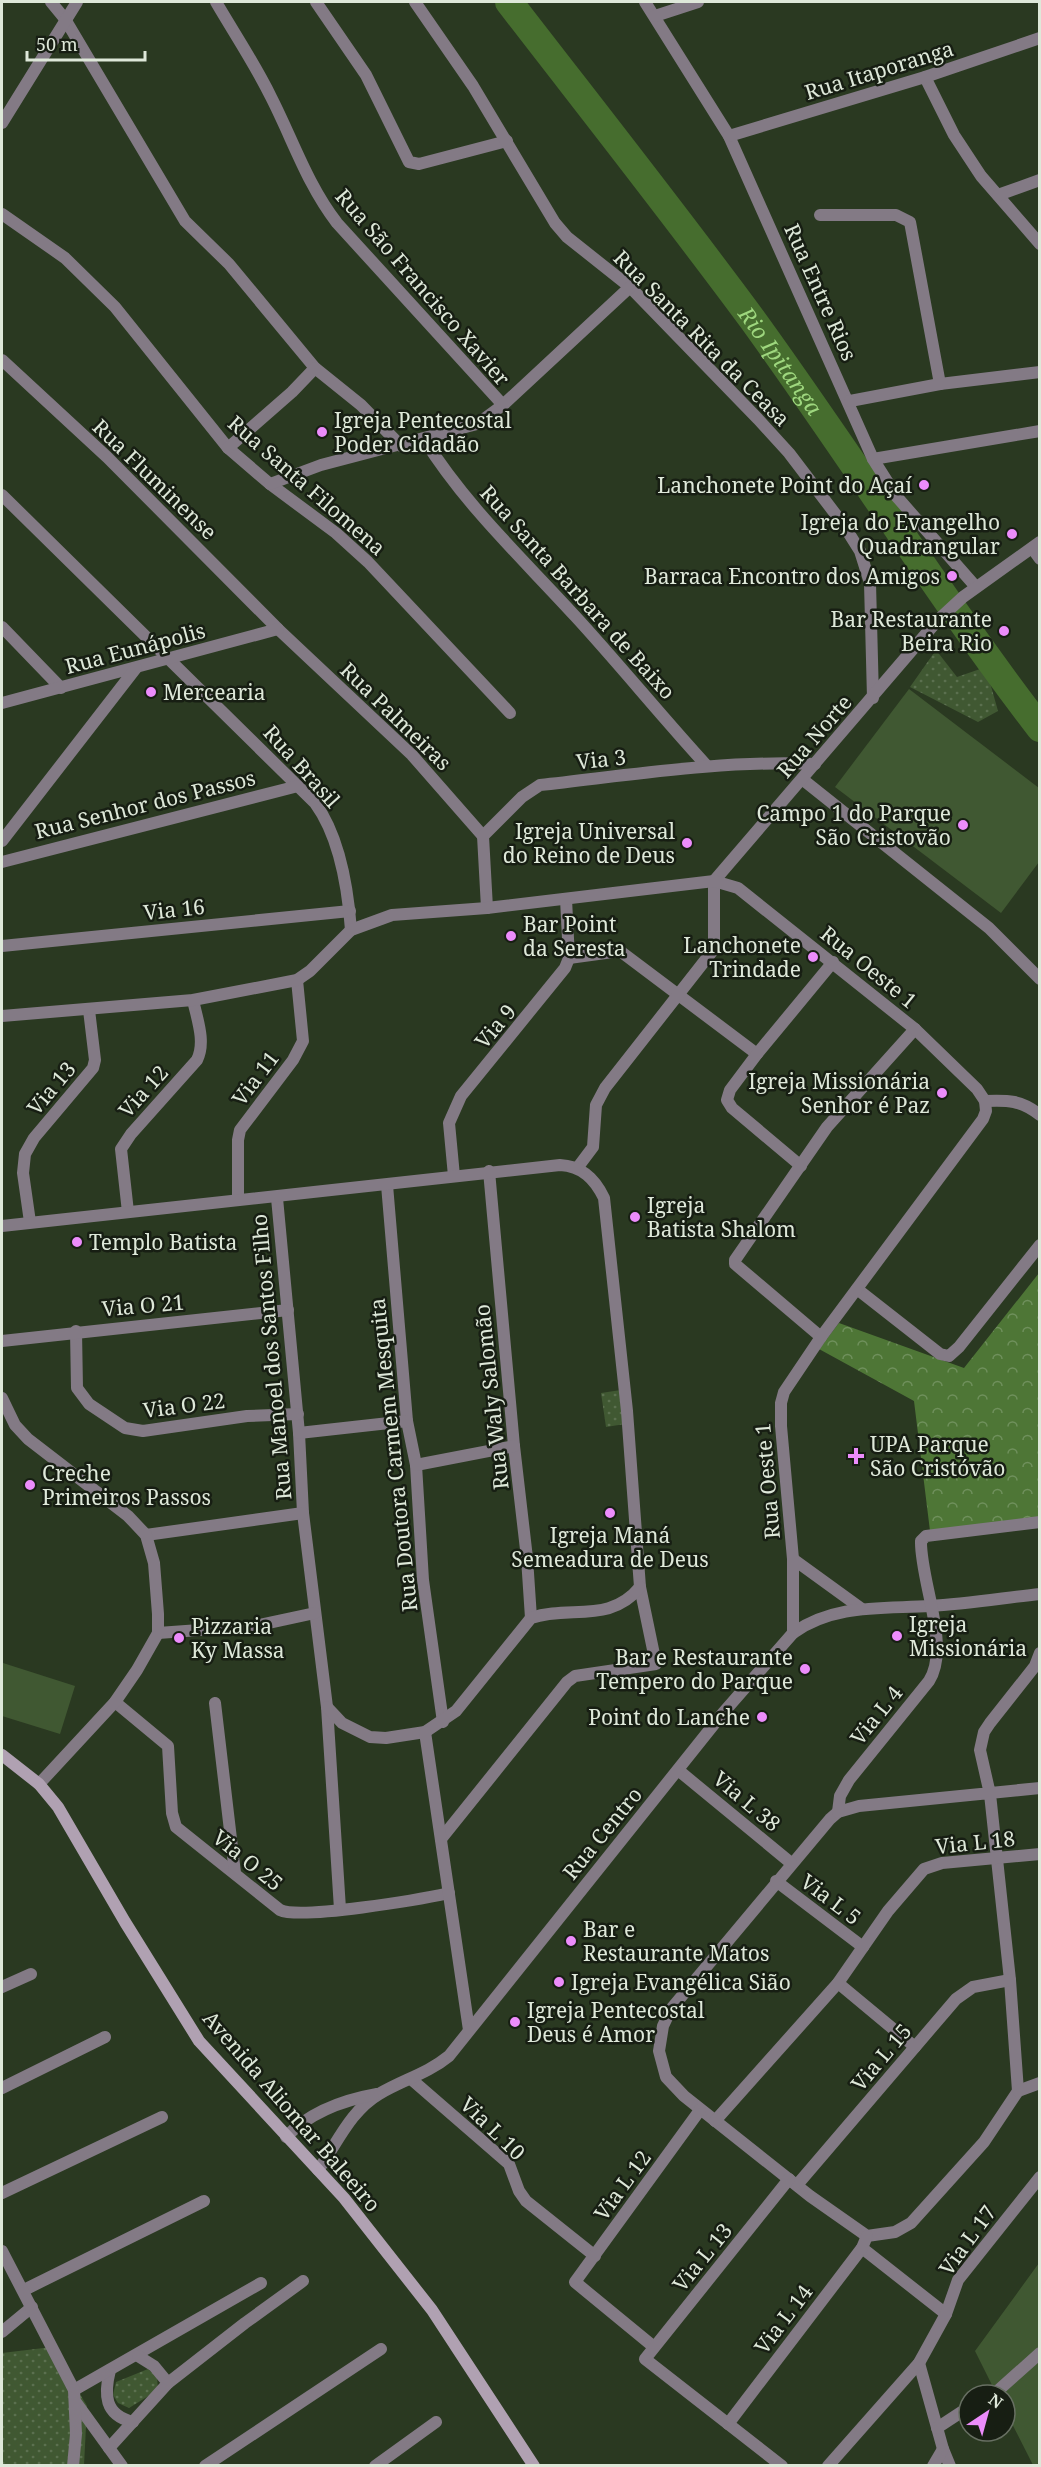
<svg xmlns="http://www.w3.org/2000/svg" width="1041" height="2467" font-family="'Noto Serif',serif">
<defs>
<pattern id="forest-crowns" width="20" height="18" patternUnits="userSpaceOnUse" patternTransform="scale(1.5)"><rect width="20" height="18" fill="#4e7636"/><path d="M2 6a3 3 0 1 1 6 0M12 15a3 3 0 1 1 6 0" fill="none" stroke="#6f905c"/></pattern>
<pattern id="park-dots" width="8" height="8" patternUnits="userSpaceOnUse" patternTransform="scale(1.5)"><rect width="8" height="8" fill="#405832"/><path d="M2 2h.1M6 6h.1" fill="none" stroke="#5b704f" stroke-width="1.8" stroke-linecap="round"/></pattern>
</defs>
<rect width="100%" height="100%" fill="#2a3921"/>
<g fill="#405832">
<polygon points="909,689 1039,788 1039,862 1001,913 835,787"/>
<polygon points="3,1663 75,1686 60,1734 2,1716"/>
<polygon points="1039,2263 1040,2459 1037,2465 1033,2465 1005,2410 1005,2395 997,2395 975,2351"/>
</g>
<polygon fill="url(#forest-crowns)" points="1039,1273 1039,1526 931,1539 914,1401 819,1349 839,1323 964,1368"/>
<g fill="url(#park-dots)">
<polygon points="936,650 957,677 983,668 987,672 998,711 978,722 910,687"/>
<polygon points="621,1390 625,1424 606,1427 601,1393"/>
<polygon points="52,2347 87,2406 84,2465 2,2465 2,2353"/>
<polygon points="148,2369 157,2377 158,2390 129,2408 118,2403 113,2395 116,2382"/>
</g>
<g fill="none" stroke-linecap="round" stroke-linejoin="round">
<path stroke="#466d2e" stroke-width="28" id="s1" d="M509,2C590,107 673,212 752,319C850,454 938,595 1040,728"/>
<g stroke="#837a85" stroke-width="12">
<polyline points="51,2 65,19 185,221 229,264 315,368 361,405 401,446"/>
<path d="M216,2C234,33 255,64 271,97C293,140 307,184 337,223L503,405"/>
<polyline points="316,2 366,75 409,162 419,164 507,141"/>
<polyline points="415,2 473,86 555,223 567,237 630,287 758,419 789,453 843,524 860,551 870,583 873,698"/>
<polyline points="645,2 729,136 873,459 897,497 976,587"/>
<polyline points="655,16 698,2"/>
<polyline points="925,77 954,135 981,176 1040,244"/>
<polyline points="2,123 77,2"/>
<polyline points="729,136 925,77 1040,38"/>
<polyline points="998,195 1040,180"/>
<polyline points="2,214 65,258 115,307 228,448 270,484 336,533 368,562 510,713"/>
<polyline points="820,215 896,215 910,222 940,384"/>
<polyline points="2,360 107,457 278,629 412,755 483,836"/>
<polyline points="850,401 940,384 1040,372"/>
<path d="M424,439C466,506 522,558 575,616C620,665 662,717 707,766"/>
<polyline points="228,448 292,392 315,368"/>
<polyline points="873,459 1040,431"/>
<polyline points="270,484 321,465 477,424 503,405 630,287"/>
<path d="M2,495L315,803C340,837 348,889 351,930"/>
<polyline points="1032,548 1040,559"/>
<polyline points="2,627 61,688"/>
<polyline points="2,703 278,629"/>
<polyline points="802,779 989,928 1040,979"/>
<polyline points="2,841 136,668"/>
<polyline points="2,862 298,786"/>
<path d="M487,908L483,836L522,797L540,785C631,775 723,760 815,764"/>
<polyline points="2,946 350,911"/>
<polyline points="569,958 620,951 757,1054"/>
<path d="M985,1101C1008,1100 1021,1100 1040,1115"/>
<polyline points="801,1166 732,1108 727,1100 730,1090 757,1054 833,962"/>
<polyline points="578,1167 593,1147 596,1105 605,1088 714,949 714,881"/>
<polyline points="489,1171 514,1446 527,1558 531,1618"/>
<polyline points="454,1176 449,1123 461,1096 565,968 569,958 566,899"/>
<polyline points="387,1185 407,1421 416,1465 423,1580 443,1722"/>
<polyline points="277,1198 299,1433 303,1513 327,1707 340,1909"/>
<polyline points="238,1200 238,1140 240,1130 293,1060 303,1041 297,980"/>
<path d="M128,1212L121,1149L131,1134L197,1060C206,1042 197,1019 193,1000"/>
<polyline points="30,1222 23,1173 25,1154 34,1138 93,1068 95,1060 89,1010"/>
<path d="M2,1226L560,1165C582,1166 595,1179 604,1198L627,1411L640,1587L656,1664L575,1676L567,1682L441,1839"/>
<polyline points="857,1289 940,1354 949,1356 959,1347 1040,1245"/>
<polyline points="76,1331 77,1388 89,1404 125,1428 143,1431 247,1416 298,1414"/>
<polyline points="821,1337 735,1264 735,1260 827,1127 915,1029"/>
<polyline points="2,1341 288,1310"/>
<polyline points="299,1433 407,1421"/>
<polyline points="416,1465 514,1446"/>
<polyline points="146,1535 303,1513"/>
<polyline points="793,1559 862,1609"/>
<polyline points="158,1633 255,1626 315,1613"/>
<path d="M793,1633C834,1604 881,1609 930,1606C966,1604 1003,1598 1040,1594"/>
<polyline points="1040,1653 1035,1666 990,1723 984,1732 980,1750 990,1794 1010,1980 1018,2091 984,2142 911,2223 895,2232 867,2236 810,2196 684,2096 666,2077 659,2051 663,2026 671,2009 830,1819 838,1812 859,1806 1040,1788"/>
<path d="M115,1702L168,1746L172,1813L176,1827L280,1910C301,1920 422,1899 449,1893"/>
<polyline points="215,1703 235,1873"/>
<path d="M327,1707L342,1723L370,1737L386,1738L425,1732L456,1711L531,1618C570,1605 610,1624 640,1587"/>
<polyline points="425,1732 469,2030"/>
<polyline points="678,1770 791,1863"/>
<path d="M838,1812L840,1796L849,1780L929,1681C951,1647 920,1580 921,1541L926,1536L1040,1522"/>
<polyline points="776,1881 863,1947"/>
<polyline points="838,1983 915,2047"/>
<polyline points="2,1987 31,1974"/>
<polyline points="411,2079 509,2164 519,2191 526,2201 595,2256"/>
<polyline points="2,2088 105,2037"/>
<polyline points="1018,2091 1040,2083"/>
<polyline points="715,2121 838,1983 888,1911 924,1869 942,1863 1040,1854"/>
<polyline points="797,2185 956,1999 973,1987 1010,1980"/>
<polyline points="2,2193 162,2117"/>
<polyline points="862,2248 946,2314"/>
<polyline points="24,2290 204,2201"/>
<polyline points="2,2332 32,2307"/>
<polyline points="654,2347 575,2282 700,2110"/>
<polyline points="919,2363 943,2449 950,2466"/>
<path d="M110,2370C104,2394 104,2415 133,2422"/>
<polyline points="168,2383 245,2323 303,2281"/>
<polyline points="74,2390 261,2283"/>
<polyline points="993,2395 1040,2353"/>
<polyline points="75,2401 122,2466"/>
<polyline points="728,2424 862,2248 867,2236"/>
<polyline points="937,2428 969,2407"/>
<polyline points="109,2448 168,2383 154,2366 138,2356"/>
<polyline points="205,2466 381,2349"/>
<polyline points="375,2466 436,2422"/>
<polyline points="782,2466 645,2359 789,2179"/>
<polyline points="828,2466 919,2363 946,2314 958,2280 1040,2177"/>
<polyline points="933,2466 943,2449"/>
</g>
<g stroke="#837a85" stroke-width="12">
<polyline points="714,881 937,621 963,597 1040,542"/>
<path d="M2,1016L193,1000L297,980L310,971L351,930L392,915L487,908L714,881L738,888L915,1029L977,1089L985,1101L986,1111L983,1119L821,1337L784,1392L781,1403V1426L793,1559V1633L723,1713L449,2056C427,2074 402,2080 379,2094C350,2111 337,2144 318,2170"/>
<polyline points="2,1398 15,1425 28,1439 128,1516 146,1535 154,1563 158,1614 158,1633 137,1670 115,1702 39,1784"/>
<path d="M286,2137C310,2112 343,2100 377,2094"/>
<polyline points="2,2251 74,2390 76,2434 73,2466"/>
</g>
<polyline stroke="#b0a1b2" stroke-width="12" points="2,1755 39,1784 58,1807 125,1922 199,2041 344,2198 432,2310 534,2466"/>
</g>
<g fill="#ec8cfb" stroke="#171e13" stroke-width="2">
<circle cx="322" cy="432" r="6"/>
<circle cx="924" cy="485" r="6"/>
<circle cx="1012" cy="534" r="6"/>
<circle cx="952" cy="576" r="6"/>
<circle cx="1004" cy="631" r="6"/>
<circle cx="151" cy="692" r="6"/>
<circle cx="963" cy="825" r="6"/>
<circle cx="687" cy="843" r="6"/>
<circle cx="511" cy="936" r="6"/>
<circle cx="813" cy="957" r="6"/>
<circle cx="942" cy="1093" r="6"/>
<circle cx="635" cy="1217" r="6"/>
<circle cx="77" cy="1242" r="6"/>
<path d="M853 1447h6v6h6v6h-6v6h-6v-6h-6v-6h6z"/>
<circle cx="30" cy="1485" r="6"/>
<circle cx="610" cy="1513" r="6"/>
<circle cx="897" cy="1636" r="6"/>
<circle cx="179" cy="1638" r="6"/>
<circle cx="805" cy="1669" r="6"/>
<circle cx="762" cy="1717" r="6"/>
<circle cx="571" cy="1941" r="6"/>
<circle cx="559" cy="1982" r="6"/>
<circle cx="515" cy="2022" r="6"/>
</g>
<g text-anchor="middle" dominant-baseline="central" stroke-width="5" stroke-linejoin="round" paint-order="stroke">
<g font-size="21" fill="#dee8d9" stroke="#171e13">
<text transform="translate(879 70) rotate(-17)">Rua Itaporanga</text>
<text transform="translate(423 287) rotate(49)">Rua São Francisco Xavier</text>
<text transform="translate(821 292) rotate(66)">Rua Entre Rios</text>
<text transform="translate(702 338) rotate(45)">Rua Santa Rita da Ceasa</text>
<text transform="translate(155 479) rotate(44)">Rua Fluminense</text>
<text transform="translate(307 485) rotate(41)">Rua Santa Filomena</text>
<text transform="translate(578 592) rotate(48)">Rua Santa Barbara de Baixo</text>
<text transform="translate(135 648) rotate(-15)">Rua Eunápolis</text>
<text transform="translate(396 716) rotate(44)">Rua Palmeiras</text>
<text transform="translate(814 736) rotate(-49)">Rua Norte</text>
<text transform="translate(601 759) rotate(-6)">Via 3</text>
<text transform="translate(302 766) rotate(48)">Rua Brasil</text>
<text transform="translate(145 804) rotate(-14)">Rua Senhor dos Passos</text>
<text transform="translate(174 909) rotate(-6)">Via 16</text>
<text transform="translate(869 967) rotate(39)">Rua Oeste 1</text>
<text transform="translate(495 1026) rotate(-50)">Via 9</text>
<text transform="translate(255 1078) rotate(-53)">Via 11</text>
<text transform="translate(51 1088) rotate(-50)">Via 13</text>
<text transform="translate(143 1091) rotate(-48)">Via 12</text>
<text transform="translate(143 1305) rotate(-5)">Via O 21</text>
<text transform="translate(271 1357) rotate(-95)">Rua Manoel dos Santos Filho</text>
<text transform="translate(491 1397) rotate(-96)">Rua Waly Salomão</text>
<text transform="translate(184 1405) rotate(-7)">Via O 22</text>
<text transform="translate(393 1455) rotate(-96)">Rua Doutora Carmem Mesquita</text>
<text transform="translate(767 1481) rotate(-95)">Rua Oeste 1</text>
<text transform="translate(876 1715) rotate(-51)">Via L 4</text>
<text transform="translate(747 1801) rotate(40)">Via L 38</text>
<text transform="translate(602 1833) rotate(-51)">Rua Centro</text>
<text transform="translate(975 1842) rotate(-6)">Via L 18</text>
<text transform="translate(248 1860) rotate(39)">Via O 25</text>
<text transform="translate(831 1899) rotate(37)">Via L 5</text>
<text transform="translate(881 2057) rotate(-50)">Via L 15</text>
<text transform="translate(292 2111) rotate(49)">Avenida Aliomar Baleeiro</text>
<text transform="translate(493 2128) rotate(44)">Via L 10</text>
<text transform="translate(622 2185) rotate(-54)">Via L 12</text>
<text transform="translate(967 2240) rotate(-54)">Via L 17</text>
<text transform="translate(702 2257) rotate(-51)">Via L 13</text>
<text transform="translate(783 2319) rotate(-53)">Via L 14</text>
</g>
<g font-size="21" fill="#dee8d9" stroke="#171e13" text-anchor="start">
<text x="334" y="420">Igreja Pentecostal<tspan x="334" dy="24">Poder Cidadão</tspan></text>
<text x="912" y="485" text-anchor="end">Lanchonete Point do Açaí</text>
<text x="1000" y="522" text-anchor="end">Igreja do Evangelho<tspan x="1000" dy="24">Quadrangular</tspan></text>
<text x="940" y="576" text-anchor="end">Barraca Encontro dos Amigos</text>
<text x="992" y="619" text-anchor="end">Bar Restaurante<tspan x="992" dy="24">Beira Rio</tspan></text>
<text x="163" y="692">Mercearia</text>
<text x="951" y="813" text-anchor="end">Campo 1 do Parque<tspan x="951" dy="24">São Cristovão</tspan></text>
<text x="675" y="831" text-anchor="end">Igreja Universal<tspan x="675" dy="24">do Reino de Deus</tspan></text>
<text x="523" y="924">Bar Point<tspan x="523" dy="24">da Seresta</tspan></text>
<text x="801" y="945" text-anchor="end">Lanchonete<tspan x="801" dy="24">Trindade</tspan></text>
<text x="930" y="1081" text-anchor="end">Igreja Missionária<tspan x="930" dy="24">Senhor é Paz</tspan></text>
<text x="647" y="1205">Igreja<tspan x="647" dy="24">Batista Shalom</tspan></text>
<text x="89" y="1242">Templo Batista</text>
<text x="870" y="1444">UPA Parque<tspan x="870" dy="24">São Cristóvão</tspan></text>
<text x="42" y="1473">Creche<tspan x="42" dy="24">Primeiros Passos</tspan></text>
<text x="610" y="1535" text-anchor="middle">Igreja Maná<tspan x="610" dy="24">Semeadura de Deus</tspan></text>
<text x="909" y="1624">Igreja<tspan x="909" dy="24">Missionária</tspan></text>
<text x="191" y="1626">Pizzaria<tspan x="191" dy="24">Ky Massa</tspan></text>
<text x="793" y="1657" text-anchor="end">Bar e Restaurante<tspan x="793" dy="24">Tempero do Parque</tspan></text>
<text x="750" y="1717" text-anchor="end">Point do Lanche</text>
<text x="583" y="1929">Bar e<tspan x="583" dy="24">Restaurante Matos</tspan></text>
<text x="571" y="1982">Igreja Evangélica Sião</text>
<text x="527" y="2010">Igreja Pentecostal<tspan x="527" dy="24">Deus é Amor</tspan></text>
</g>
<g font-size="22" font-style="italic" fill="#9ed77e" stroke="#171e13">
<text stroke="none"><textPath href="#s1" startOffset="450">Rio Ipitanga</textPath></text>
</g>
</g>
<rect width="1041" height="2467" fill="none" stroke="#dee8d9" stroke-width="6"/>
<g transform="translate(987 2413) rotate(36)"><circle r="28" fill="#171e13" stroke="#676f62" stroke-width="1.5"/>
<path d="M0-4.5L10 22L0 15L-10 22Z" fill="#ec8cfb"/>
<text y="-9" font-size="16" font-weight="bold" text-anchor="middle" fill="#dee8d9">N</text>
</g>
<path d="M27 51v9h118v-9" fill="none" stroke="#dee8d9" stroke-width="3"/>
<text x="36" y="51" font-size="18" fill="#dee8d9" stroke="#171e13" stroke-width="4.5" paint-order="stroke">50 m</text>
</svg>
